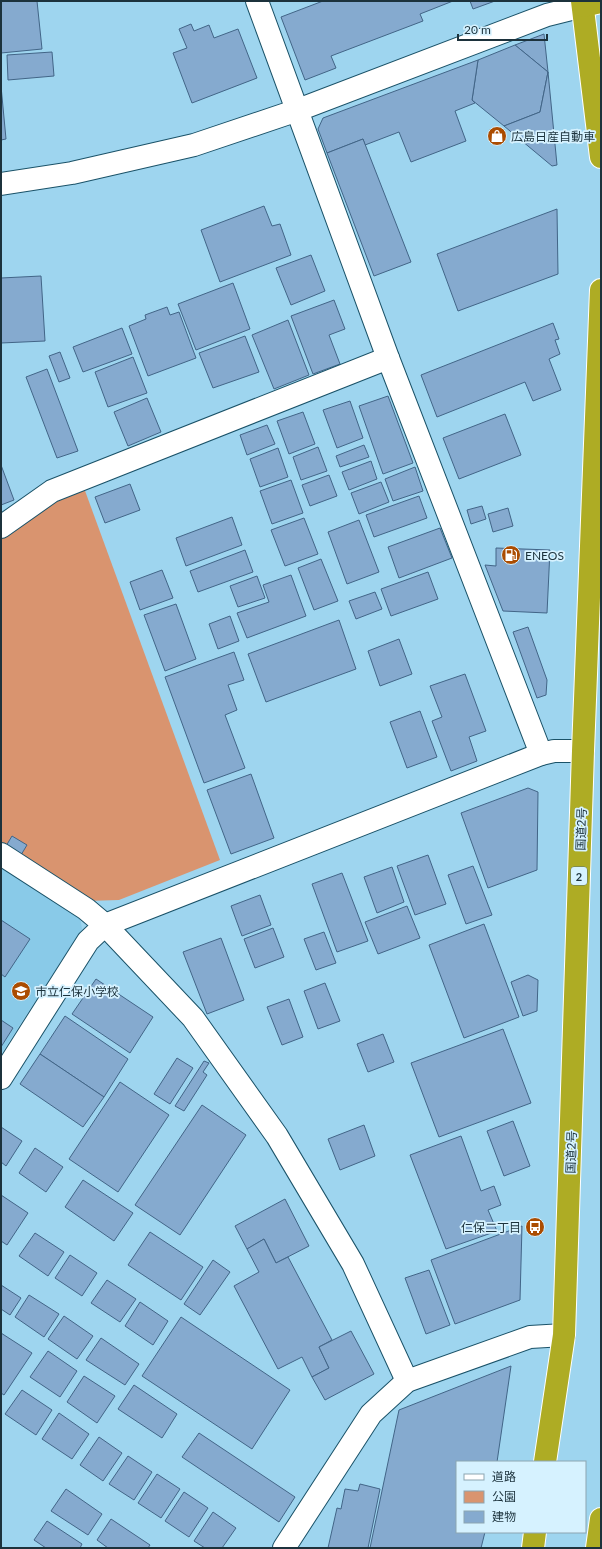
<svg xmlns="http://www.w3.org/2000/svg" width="602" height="1549" font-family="Lato,'Noto Sans JP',sans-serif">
<rect width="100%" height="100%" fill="#9ed5ef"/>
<polygon fill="#89cae8" points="1,866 80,917 82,929 1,1054"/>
<polygon fill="#d9946f" points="84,488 220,860 119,900 86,901 1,845 1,537 52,500"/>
<g fill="#85aacf" stroke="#426587">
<polygon points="1,1 37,1 42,49 1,53"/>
<polygon points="323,1 453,1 420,14 423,21 331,56 336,68 305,80 281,17"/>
<polygon points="470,1 495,1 473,9"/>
<polygon points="191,24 194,31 209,25 214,38 238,29 257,78 192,103 173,53 187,48 179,29"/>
<polygon points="544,34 548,72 515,45"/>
<polygon points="515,45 548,72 540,112 504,126 472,100 478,60"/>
<polygon points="52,52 54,76 8,80 7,55"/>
<polygon points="478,60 472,100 475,103 455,111 466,141 411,162 399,132 365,145 363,139 327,153 318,129 323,118"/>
<polygon points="548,72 557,165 552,166 504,126 540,112"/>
<polygon points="1,86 6,139 1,140"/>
<polygon points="363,139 411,262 374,276 327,153"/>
<polygon points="264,206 272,226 280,224 291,255 220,282 201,230"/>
<polygon points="557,209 558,274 458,311 437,254"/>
<polygon points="311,255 325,291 291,305 276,268"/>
<polygon points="41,276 45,341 1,343 1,278"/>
<polygon points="233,283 250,329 196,350 178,304"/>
<polygon points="334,300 345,329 329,335 340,364 313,374 291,316"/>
<polygon points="167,307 170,315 179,312 196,358 148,376 129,326 146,319 145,315"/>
<polygon points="288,320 309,375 274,389 252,335"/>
<polygon points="553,323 559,339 555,340 560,354 549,359 561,390 533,401 525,382 437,417 421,375"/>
<polygon points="122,328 132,354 83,372 73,347"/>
<polygon points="245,336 259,372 213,388 199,353"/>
<polygon points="60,352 70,378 59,382 49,356"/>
<polygon points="133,357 147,393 108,407 95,372"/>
<polygon points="47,369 78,451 57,458 26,377"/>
<polygon points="388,396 413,463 383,474 359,406"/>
<polygon points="147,398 161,432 128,446 114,412"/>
<polygon points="350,401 363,438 337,448 323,410"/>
<polygon points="303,412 315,444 289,454 277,421"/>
<polygon points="505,414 521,455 459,479 443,438"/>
<polygon points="267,425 275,444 247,455 240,435"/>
<polygon points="364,445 369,457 340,467 336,456"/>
<polygon points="318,447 327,471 301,480 293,457"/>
<polygon points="278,448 288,477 260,487 250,459"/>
<polygon points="371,461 377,479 349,490 342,472"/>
<polygon points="1,465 14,500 1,505"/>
<polygon points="415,467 423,491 393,501 385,479"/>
<polygon points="329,475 337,496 310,506 302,485"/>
<polygon points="291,480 303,513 272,524 260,491"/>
<polygon points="381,482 389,502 359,514 351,493"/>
<polygon points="130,484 140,510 105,523 95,497"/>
<polygon points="419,496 427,518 374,537 366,515"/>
<polygon points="482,506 486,519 471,524 467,510"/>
<polygon points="508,508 513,526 493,532 488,514"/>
<polygon points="232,517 242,545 186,566 176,538"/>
<polygon points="304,518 318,554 285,566 271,530"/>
<polygon points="359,520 379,572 347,584 328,532"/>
<polygon points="440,528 452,558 399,578 388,547"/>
<polygon points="496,548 550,550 547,613 503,611 485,565 496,566"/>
<polygon points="245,550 253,572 198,592 190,571"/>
<polygon points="321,559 338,601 314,610 298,568"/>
<polygon points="162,570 173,598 140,610 130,582"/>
<polygon points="428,572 438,599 391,616 381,589"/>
<polygon points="291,575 306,616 247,638 237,613 269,602 263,585"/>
<polygon points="257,576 265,598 238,607 230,586"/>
<polygon points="375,592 382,609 356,619 349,601"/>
<polygon points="176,604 196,659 165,671 144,615"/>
<polygon points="230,616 239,641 218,649 209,624"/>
<polygon points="339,620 356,669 266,702 248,654"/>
<polygon points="528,627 547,680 546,695 537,698 513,632"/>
<polygon points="399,639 412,674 380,686 368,651"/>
<polygon points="234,652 244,680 228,685 237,710 225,715 245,768 204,783 165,677"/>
<polygon points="465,674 486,731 469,737 477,761 451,771 432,721 442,717 430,686"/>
<polygon points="420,711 437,757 407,768 390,722"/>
<polygon points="251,774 274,838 231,854 207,790"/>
<polygon points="528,788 538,792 537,870 488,888 461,813"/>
<polygon points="12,836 27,845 21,855 6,846"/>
<polygon points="428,855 446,904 415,915 397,866"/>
<polygon points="473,866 492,915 466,924 448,875"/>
<polygon points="392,867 404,902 377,913 364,877"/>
<polygon points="342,873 368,941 337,952 312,884"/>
<polygon points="260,895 271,925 242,936 231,906"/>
<polygon points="407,906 420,938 378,954 365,922"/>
<polygon points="1,920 30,939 5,977 1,974"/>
<polygon points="484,924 519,1017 464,1038 429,945"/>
<polygon points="273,928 284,957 255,968 244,939"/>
<polygon points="324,932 336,963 316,970 304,939"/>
<polygon points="221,938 244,1000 207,1014 183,952"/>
<polygon points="528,975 538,980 537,1011 523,1016 511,982"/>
<polygon points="96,979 153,1017 130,1053 72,1014"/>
<polygon points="325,983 340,1021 318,1029 304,991"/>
<polygon points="289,999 303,1037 282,1045 267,1007"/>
<polygon points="65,1016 128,1059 104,1097 40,1054"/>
<polygon points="1,1020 13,1028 1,1047"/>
<polygon points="503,1029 531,1103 439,1137 411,1063"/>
<polygon points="383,1034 394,1062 368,1072 357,1044"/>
<polygon points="40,1054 104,1097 83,1127 20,1084"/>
<polygon points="177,1058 193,1068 170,1104 154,1094"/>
<polygon points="204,1061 209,1063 203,1072 207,1075 184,1111 175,1106"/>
<polygon points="120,1082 169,1115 118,1192 69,1159"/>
<polygon points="202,1105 246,1135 180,1235 135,1205"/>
<polygon points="513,1121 530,1166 504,1176 487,1131"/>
<polygon points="364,1125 375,1156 340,1170 328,1139"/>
<polygon points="1,1127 22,1141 6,1166 1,1162"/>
<polygon points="461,1136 481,1191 494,1186 501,1205 488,1210 497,1231 446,1249 410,1155"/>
<polygon points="35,1148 63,1167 46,1192 19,1173"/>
<polygon points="83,1180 133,1213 114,1241 65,1207"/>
<polygon points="1,1195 28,1213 7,1245 1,1241"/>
<polygon points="285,1199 309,1246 276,1263 264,1239 247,1249 235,1226"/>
<polygon points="522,1226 520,1300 455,1324 431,1260"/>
<polygon points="150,1232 203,1267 181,1300 128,1265"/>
<polygon points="35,1233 64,1252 48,1276 19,1256"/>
<polygon points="264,1239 276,1263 288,1257 332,1340 319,1347 329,1368 312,1377 302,1357 278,1369 234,1286 259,1272 247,1249"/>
<polygon points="70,1255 97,1273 82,1296 55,1278"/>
<polygon points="213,1260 230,1272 200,1315 184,1304"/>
<polygon points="429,1270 450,1325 426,1334 405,1278"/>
<polygon points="107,1280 136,1299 120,1322 91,1303"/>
<polygon points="1,1285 21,1298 10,1315 1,1309"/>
<polygon points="29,1295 59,1314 44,1337 15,1317"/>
<polygon points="140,1302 168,1321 153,1345 125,1326"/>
<polygon points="64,1316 93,1336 77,1359 48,1339"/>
<polygon points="181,1317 290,1390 252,1449 142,1376"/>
<polygon points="351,1331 374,1374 325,1400 312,1377 329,1368 319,1347"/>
<polygon points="1,1333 32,1353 4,1395 1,1393"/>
<polygon points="101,1338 139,1364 125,1385 86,1360"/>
<polygon points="48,1351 77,1371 60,1397 30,1377"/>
<polygon points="511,1366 497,1462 457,1462 457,1532 485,1532 481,1548 370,1548 399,1410"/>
<polygon points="84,1376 115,1396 97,1423 67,1402"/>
<polygon points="134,1385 177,1414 162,1438 118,1409"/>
<polygon points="22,1390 52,1410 36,1435 5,1414"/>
<polygon points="59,1413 89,1434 72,1459 42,1439"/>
<polygon points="199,1433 295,1497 279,1522 182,1457"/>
<polygon points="99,1437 122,1453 103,1481 80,1465"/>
<polygon points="128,1456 152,1472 134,1500 109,1484"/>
<polygon points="157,1474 180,1489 161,1518 138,1503"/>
<polygon points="360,1484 380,1489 368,1548 328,1548 337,1508 341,1509 345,1489 358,1491"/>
<polygon points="66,1489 102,1514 88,1535 51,1511"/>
<polygon points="184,1492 208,1508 189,1537 165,1521"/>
<polygon points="213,1512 236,1528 222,1548 205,1548 194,1541"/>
<polygon points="111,1519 150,1545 148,1548 108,1548 97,1540"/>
<polygon points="47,1521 82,1544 80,1548 46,1548 34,1540"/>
</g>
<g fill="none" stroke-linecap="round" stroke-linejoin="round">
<g stroke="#1a5268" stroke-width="24">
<g id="street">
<polyline points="257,1 388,358 541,754"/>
<polyline points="1,184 72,173 194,145 298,110 547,15 583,6"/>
<polyline points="1,527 52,491 388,358"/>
<polyline points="1,854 86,909 105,925 193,1018 277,1136 353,1264 407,1381"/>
<polyline points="1,1078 88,941 105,925 541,754 554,751 583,751"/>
<polyline points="284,1548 371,1414 407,1381 530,1337 564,1335"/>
</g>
</g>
<g stroke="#fff" stroke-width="24">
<g id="highway">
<polyline points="582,1 601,157"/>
<polyline points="583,6 601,2"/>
<polyline points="545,1462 564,1335 583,751 601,290"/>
<polyline points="533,1548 535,1532"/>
<polyline points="597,1548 601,1519"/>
</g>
</g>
<use href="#street" stroke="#fff" stroke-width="22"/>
<use href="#highway" stroke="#aeac24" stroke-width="22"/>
</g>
<defs>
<g id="shop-disc" transform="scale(1)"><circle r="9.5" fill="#ab4c00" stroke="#d6f2ff"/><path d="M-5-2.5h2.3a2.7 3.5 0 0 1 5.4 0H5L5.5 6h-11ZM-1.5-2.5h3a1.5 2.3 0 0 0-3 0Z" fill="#fff"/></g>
<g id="fuel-disc" transform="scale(1)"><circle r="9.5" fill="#ab4c00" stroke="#d6f2ff"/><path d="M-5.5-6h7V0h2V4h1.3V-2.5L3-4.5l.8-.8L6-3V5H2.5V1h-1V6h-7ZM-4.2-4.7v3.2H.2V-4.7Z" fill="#fff"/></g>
<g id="school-disc" transform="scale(1)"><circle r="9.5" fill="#ab4c00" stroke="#d6f2ff"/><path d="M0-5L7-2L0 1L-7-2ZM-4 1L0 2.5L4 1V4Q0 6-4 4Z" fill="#fff"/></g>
<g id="bus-disc" transform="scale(1)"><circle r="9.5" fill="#ab4c00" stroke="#d6f2ff"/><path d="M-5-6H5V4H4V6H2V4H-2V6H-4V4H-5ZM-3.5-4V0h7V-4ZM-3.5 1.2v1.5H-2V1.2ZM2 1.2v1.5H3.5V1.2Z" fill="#fff"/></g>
</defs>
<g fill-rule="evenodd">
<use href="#shop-disc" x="497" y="136"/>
<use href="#fuel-disc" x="511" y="555"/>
<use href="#school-disc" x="21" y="991"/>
<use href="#bus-disc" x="535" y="1227"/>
</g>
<g text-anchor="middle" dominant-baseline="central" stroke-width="3.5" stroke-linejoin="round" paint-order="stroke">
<rect fill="#d6f2ff" stroke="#546c76" stroke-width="1" x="571" y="867" width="16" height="18" rx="3"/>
<g font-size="11" font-weight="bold" fill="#1c323c">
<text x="579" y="876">2</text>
</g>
<g font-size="12" fill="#1c323c" stroke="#d6f2ff" text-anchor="start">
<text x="511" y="136">広島日産自動車</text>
<text x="525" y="555">ENEOS</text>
<text x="35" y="991">市立仁保小学校</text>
<text x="521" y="1227" text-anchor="end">仁保二丁目</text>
</g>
<g font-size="12" fill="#1c323c" stroke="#d6f2ff">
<text transform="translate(581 829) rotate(-88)">国道2号</text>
<text transform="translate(571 1152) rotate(-88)">国道2号</text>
</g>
</g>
<rect width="602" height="1549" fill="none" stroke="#1c323c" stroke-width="4"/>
<rect x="456" y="1461" width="130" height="72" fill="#d6f2ff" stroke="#8ca5b1"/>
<rect x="464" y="1474" width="20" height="6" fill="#ffffff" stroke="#8ca5b1"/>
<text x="492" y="1481" font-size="12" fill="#1c323c">道路</text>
<rect x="464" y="1491" width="20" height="12" fill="#d9946f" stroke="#8ca5b1"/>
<text x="492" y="1501" font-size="12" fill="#1c323c">公園</text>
<rect x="464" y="1511" width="20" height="12" fill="#85aacf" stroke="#8ca5b1"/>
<text x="492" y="1521" font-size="12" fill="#1c323c">建物</text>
<path d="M458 34v6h89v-6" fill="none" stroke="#1c323c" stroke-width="2"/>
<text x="464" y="34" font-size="12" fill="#1c323c" stroke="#d6f2ff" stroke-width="3" paint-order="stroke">20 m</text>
</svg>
